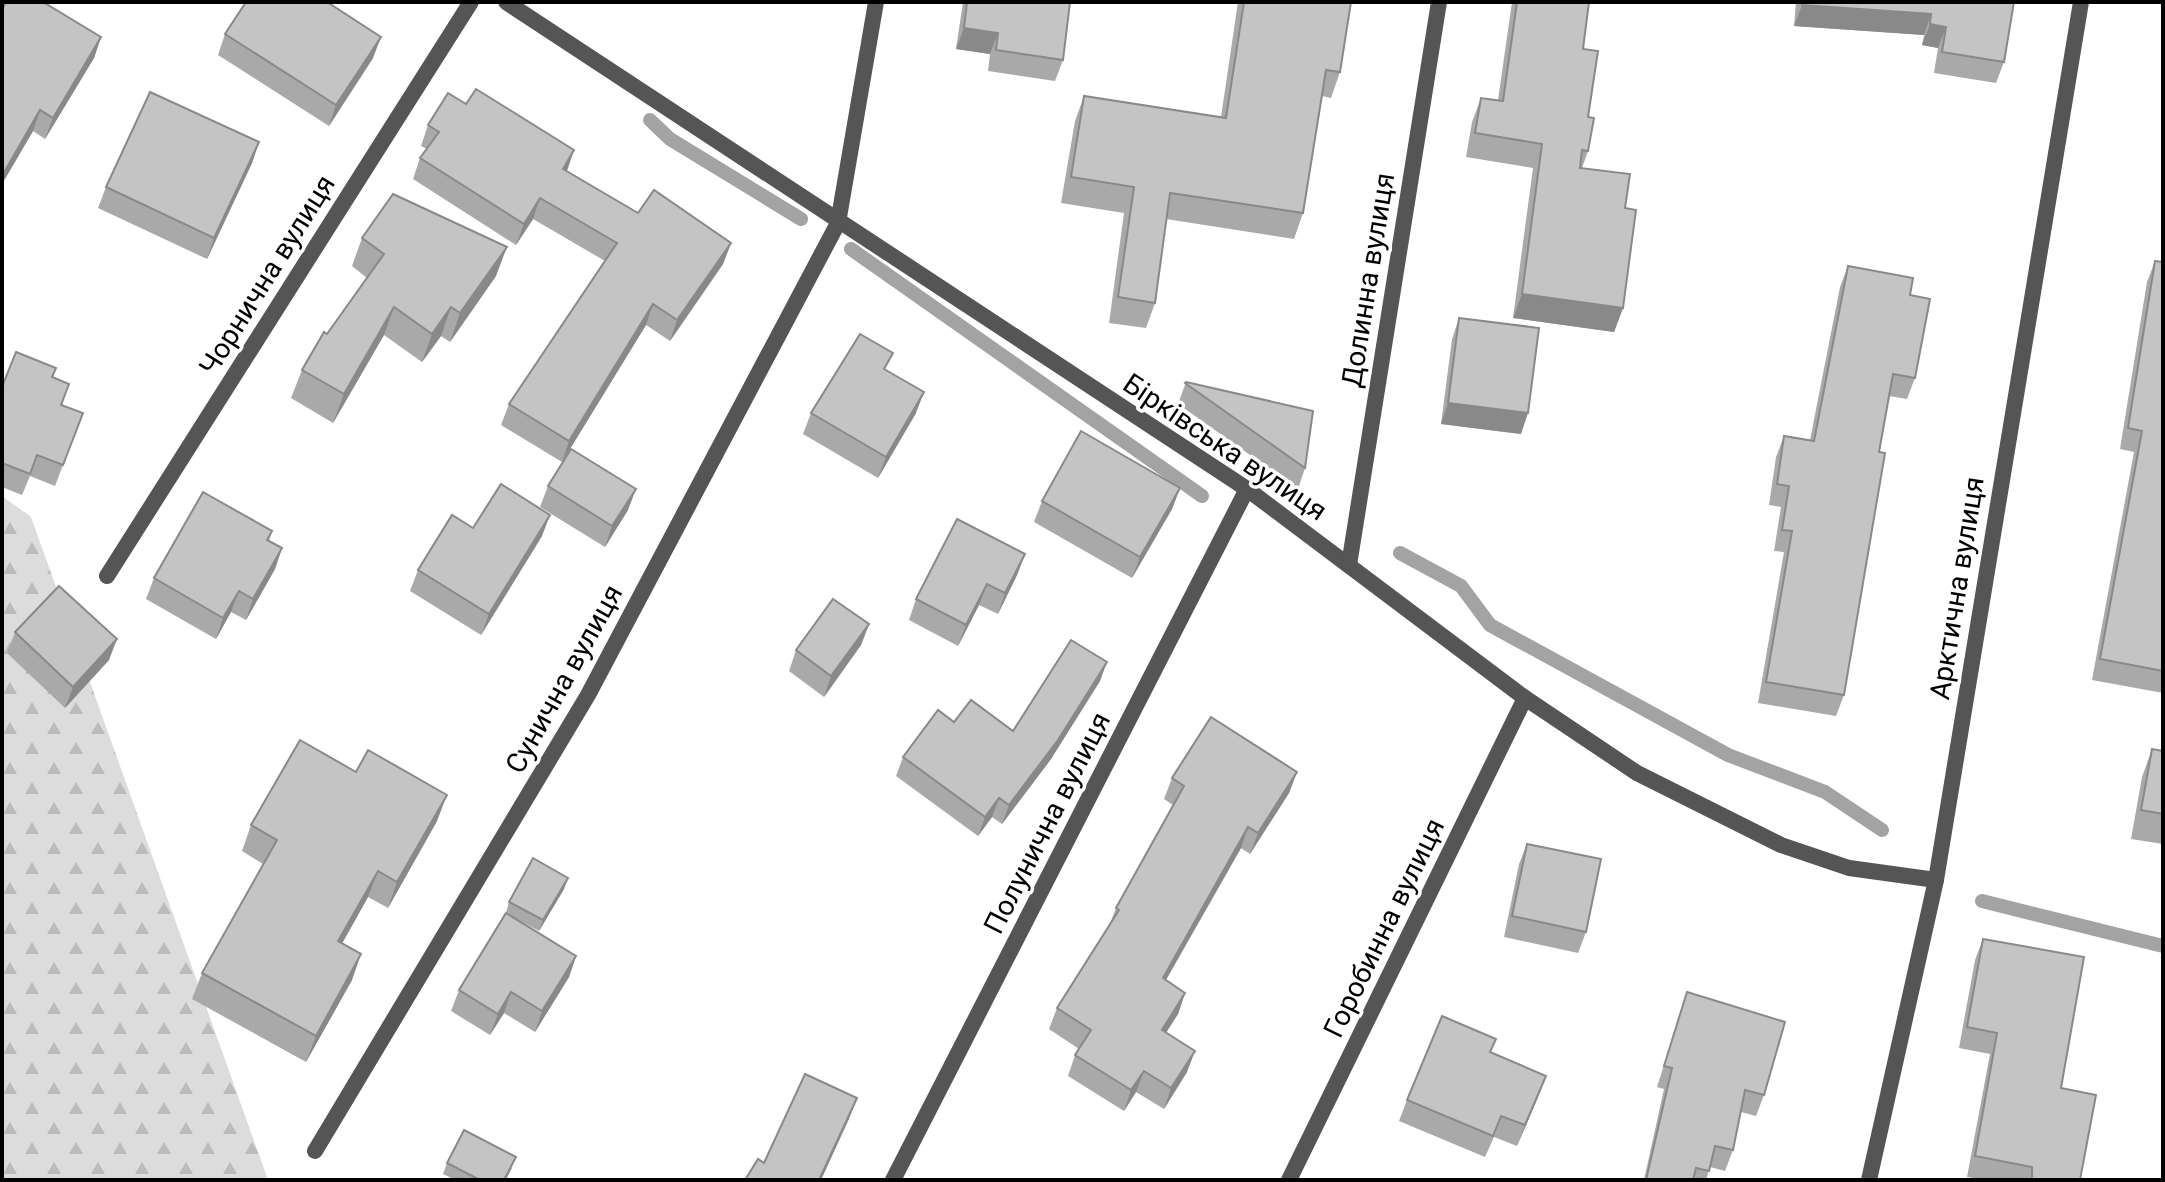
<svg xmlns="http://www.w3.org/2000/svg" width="2165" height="1182" font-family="Roboto,sans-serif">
<defs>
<pattern id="forest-firs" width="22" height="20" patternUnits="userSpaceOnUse" patternTransform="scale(2)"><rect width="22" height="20" fill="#dcdcdc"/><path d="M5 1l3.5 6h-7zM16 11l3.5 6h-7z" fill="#bbb"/></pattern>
</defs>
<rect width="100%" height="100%" fill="#fff"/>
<polygon fill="url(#forest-firs)" points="2,496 31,517 268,1180 2,1180"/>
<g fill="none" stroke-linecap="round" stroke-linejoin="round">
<g stroke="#a3a3a3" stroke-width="14">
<polyline points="650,120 670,139 801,219"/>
<polyline points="851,249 1202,496"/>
<polyline points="1400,553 1461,586 1490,625 1728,755 1825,792 1882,830"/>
<polyline points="1982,901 2163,946"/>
</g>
<g stroke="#555" stroke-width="16">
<polyline points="506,2 1247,489 1525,698 1637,773 1781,845 1849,868 1936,880"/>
<polyline points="1349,565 1439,2"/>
<polyline points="107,576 471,2"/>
<polyline points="315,1151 588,695 838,223 876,2"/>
<polyline points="893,1180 1247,489"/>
<polyline points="1289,1180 1525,698"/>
<polyline points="1869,1180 1936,880 2081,2"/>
</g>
</g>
<g fill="#a9a9a9">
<polygon points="963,2 1070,2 1063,60 1055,81 988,71 990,54 956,49"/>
<polygon points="1238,2 1351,2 1340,72 1331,98 1322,96 1303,213 1294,239 1166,219 1155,303 1146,328 1109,323 1124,213 1061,203 1075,121 1084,96 1221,117"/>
<polygon points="1512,2 1589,2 1583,49 1588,117 1588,151 1582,168 1625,208 1623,308 1614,332 1513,318 1533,168 1466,157 1472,122 1481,98 1498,100"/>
<polygon points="1796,2 2014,2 2004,62 1996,83 1934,73 1938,48 1922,45 1924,35 1794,26"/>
<polygon points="2,9 101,37 94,58 45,139 33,131 2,184"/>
<polygon points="225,34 373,58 329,126 218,55"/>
<polygon points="428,125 566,171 638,213 731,243 723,264 670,341 646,325 562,462 501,425 509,404 605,261 533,219 516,245 413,179 420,158 427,149 421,146"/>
<polygon points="259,142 252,163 207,259 98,208 106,187"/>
<polygon points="362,238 496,276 450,342 441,336 422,362 384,335 333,423 291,398 302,370 367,278 352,266"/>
<polygon points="2155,261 2163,262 2163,693 2092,680 2134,452 2120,449 2147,282"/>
<polygon points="1848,266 1910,295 1915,378 1907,399 1889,396 1879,452 1844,695 1836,716 1758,703 1784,552 1774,551 1781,507 1769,505 1776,457 1784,436 1810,440 1840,287"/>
<polygon points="1459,318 1521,434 1441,424 1452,339"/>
<polygon points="887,370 916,413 878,478 803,434 811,413"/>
<polygon points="53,378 69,384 62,405 83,413 55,486 30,476 22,495 2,487 2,387"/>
<polygon points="1186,382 1305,468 1298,489 1178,404"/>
<polygon points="548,486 628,510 605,547 540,507"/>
<polygon points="1180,488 1172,509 1132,578 1034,522 1042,501"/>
<polygon points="473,528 542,536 481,635 410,591 418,570"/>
<polygon points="272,531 269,541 282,548 275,569 246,620 231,612 216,639 146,599 154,578"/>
<polygon points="1025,554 1017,575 998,614 979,605 958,646 909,620 916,599"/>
<polygon points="869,624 861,645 824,697 789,671 796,650"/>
<polygon points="15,632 109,660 65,708 7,653"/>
<polygon points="1100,681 1051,759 1002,824 992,817 978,836 896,776 903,757 954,722 1013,731"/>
<polygon points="2152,749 2163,751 2163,844 2131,839 2142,777"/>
<polygon points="1297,772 1289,793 1250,854 1241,848 1166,980 1185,993 1178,1014 1166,1033 1187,1072 1164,1109 1136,1092 1124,1111 1068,1076 1075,1055 1079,1049 1049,1029 1057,1008 1109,926 1116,908 1173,805 1164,799 1172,778"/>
<polygon points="437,821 388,908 368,897 342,943 352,980 306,1062 192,999 202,973 263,864 242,851 251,825"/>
<polygon points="1527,844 1586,932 1578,953 1504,937 1519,864"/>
<polygon points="564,889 539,931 513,917 576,956 569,977 535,1032 504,1013 490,1035 451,1011 459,990 506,913 509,902"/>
<polygon points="1983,939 2061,1088 2080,1180 1984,1180 1967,1177 1990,1054 1959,1048 1975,960"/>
<polygon points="1687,992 1764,1095 1756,1116 1741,1112 1733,1150 1725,1171 1710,1167 1706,1180 1644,1180 1664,1089 1657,1087"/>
<polygon points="1491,1053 1538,1097 1517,1146 1494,1137 1485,1157 1399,1121 1407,1100"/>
<polygon points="447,1163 512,1168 506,1180 455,1180 443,1174"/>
</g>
<g fill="#898989">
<polygon points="1802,5 1931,14 1924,35 1794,26"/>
<polygon points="1930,24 1946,27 1938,48 1922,45"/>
<polygon points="964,28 998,33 990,54 956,49"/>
<polygon points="101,37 94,58 45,139 53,118"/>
<polygon points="381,37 373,58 329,126 336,105"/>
<polygon points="40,110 33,131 2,184 2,176"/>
<polygon points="259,142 252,163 207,259 214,238"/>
<polygon points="574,150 567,171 555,190 563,169"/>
<polygon points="540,198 533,219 516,245 524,224"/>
<polygon points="731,243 723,264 670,341 677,320"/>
<polygon points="507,247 496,276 450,342 460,313"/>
<polygon points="1522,294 1623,308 1614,332 1513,318"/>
<polygon points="653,304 646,325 562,462 569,441"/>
<polygon points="394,307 384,335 333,423 344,394"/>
<polygon points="451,307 441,336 422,362 432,334"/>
<polygon points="924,392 916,413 878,478 886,457"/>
<polygon points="1448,403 1528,413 1521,434 1441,424"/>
<polygon points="1180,488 1172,509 1132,578 1140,557"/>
<polygon points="636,489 628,510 605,547 612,526"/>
<polygon points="550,515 542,536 481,635 489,614"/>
<polygon points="282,548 275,569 246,620 253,599"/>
<polygon points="1025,554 1017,575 998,614 1005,593"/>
<polygon points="987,584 979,605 958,646 966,625"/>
<polygon points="239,591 231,612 216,639 223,618"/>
<polygon points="869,624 861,645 824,697 831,676"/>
<polygon points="117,639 109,660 65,708 73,687"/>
<polygon points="1107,662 1100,681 1051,759 1002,824 1009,805"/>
<polygon points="1297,772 1289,793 1250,854 1258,833"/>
<polygon points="447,795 437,821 388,908 397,882"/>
<polygon points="999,798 992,817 978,836 985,817"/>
<polygon points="1248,827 1241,848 1155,999 1163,978"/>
<polygon points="378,871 368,897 329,967 338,941"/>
<polygon points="568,878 564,889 539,931 543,920"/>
<polygon points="361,954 352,980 306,1062 316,1036"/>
<polygon points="576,956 569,977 535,1032 542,1011"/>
<polygon points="511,992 504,1013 490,1035 498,1014"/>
<polygon points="1185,993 1178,1014 1154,1051 1162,1030"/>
<polygon points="1195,1051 1187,1072 1164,1109 1171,1088"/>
<polygon points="1144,1071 1136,1092 1124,1111 1131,1090"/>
<polygon points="1546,1076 1538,1097 1517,1146 1525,1125"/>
<polygon points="857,1098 849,1119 821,1180 819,1180"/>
</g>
<g fill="#c4c4c4" stroke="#898989" stroke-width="2">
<polygon points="6,2 43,2 101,37 53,118 40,110 2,176 2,9"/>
<polygon points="246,2 327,2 381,37 336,105 225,34"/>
<polygon points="967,2 1070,2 1063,60 996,50 998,33 964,28"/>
<polygon points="1244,2 1351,2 1340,72 1326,70 1303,213 1170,193 1155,303 1118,297 1134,187 1071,177 1084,96 1226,118"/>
<polygon points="1517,2 1589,2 1583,49 1598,51 1588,117 1594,118 1588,151 1582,150 1580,168 1630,174 1625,208 1636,210 1623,308 1522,294 1542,144 1475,133 1481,98 1503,101"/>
<polygon points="1802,2 2014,2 2004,62 1942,52 1946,27 1930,24 1931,14 1802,5"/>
<polygon points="476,89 574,150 563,169 638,213 654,190 731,243 677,320 653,304 569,441 509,404 617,243 540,198 524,224 420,158 439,132 428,125 448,93 466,104"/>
<polygon points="150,92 259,142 214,238 106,187"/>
<polygon points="393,194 507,247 460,313 451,307 432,334 394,307 344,394 302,370 324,332 327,334 384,254 362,238"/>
<polygon points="2155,261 2163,262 2163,671 2100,659 2142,431 2128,428"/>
<polygon points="1848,266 1913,278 1910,295 1930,299 1915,378 1893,374 1879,452 1885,453 1844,695 1766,682 1792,531 1782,530 1789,486 1777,484 1784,436 1814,441"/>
<polygon points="1459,318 1539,328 1528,413 1448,403"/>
<polygon points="860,334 893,353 884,369 924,392 886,457 811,413"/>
<polygon points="16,352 56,368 52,377 69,384 61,405 83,413 63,465 37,455 30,474 2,463 2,387"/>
<polygon points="1186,382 1313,411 1305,468 1185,383"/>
<polygon points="1081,431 1180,488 1140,557 1042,501"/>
<polygon points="571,449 636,489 612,526 548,486"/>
<polygon points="501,484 550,515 489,614 418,570 452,515 473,528"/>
<polygon points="203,492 272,531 267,540 282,548 253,599 239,591 223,618 154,578"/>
<polygon points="957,519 1025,554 1005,593 987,584 966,625 916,599"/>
<polygon points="59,586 117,639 73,687 15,632"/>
<polygon points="833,599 869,624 831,676 796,650"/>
<polygon points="1071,640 1107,662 1058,740 1009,805 999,798 985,817 903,757 938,710 954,722 971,700 1013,731"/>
<polygon points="1211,717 1297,772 1258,833 1248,827 1163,978 1185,993 1162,1030 1195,1051 1171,1088 1144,1071 1131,1090 1075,1055 1091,1030 1057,1008 1119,910 1116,908 1184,786 1172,778"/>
<polygon points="300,740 356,772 368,750 447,795 397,882 378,871 338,941 361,954 316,1036 202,973 277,840 251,825"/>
<polygon points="2152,749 2163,751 2163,814 2141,810"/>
<polygon points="1527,844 1601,859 1586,932 1512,916"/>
<polygon points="533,858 568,878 543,920 509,902"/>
<polygon points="506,913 576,956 542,1011 511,992 498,1014 459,990"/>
<polygon points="1983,939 2084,957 2061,1088 2096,1095 2080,1180 2032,1180 2032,1167 1975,1156 1997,1033 1967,1027"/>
<polygon points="1687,992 1785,1022 1764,1095 1745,1090 1733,1150 1715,1146 1709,1171 1696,1168 1693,1180 1646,1180 1672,1068 1664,1066"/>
<polygon points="1442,1016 1496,1039 1490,1052 1546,1076 1525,1125 1501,1116 1493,1136 1407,1100"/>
<polygon points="805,1074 857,1098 819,1180 745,1180 758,1159 764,1163"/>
<polygon points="464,1130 516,1157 504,1180 480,1180 447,1163"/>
</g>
<g text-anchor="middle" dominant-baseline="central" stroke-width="7" stroke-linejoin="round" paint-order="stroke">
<g font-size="28" fill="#000" stroke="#fff">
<text transform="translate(267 275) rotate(-58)">Чорнична вулиця</text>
<text transform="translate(1368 280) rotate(-81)">Долинна вулиця</text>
<text transform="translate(1225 447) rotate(34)">Бірківська вулиця</text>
<text transform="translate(1957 588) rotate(-81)">Арктична вулиця</text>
<text transform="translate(564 679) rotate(-61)">Сунична вулиця</text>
<text transform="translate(1047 823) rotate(-63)">Полунична вулиця</text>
<text transform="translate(1384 928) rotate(-64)">Горобинна вулиця</text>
</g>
</g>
<rect width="2165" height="1182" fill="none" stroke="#000000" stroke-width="8"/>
</svg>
